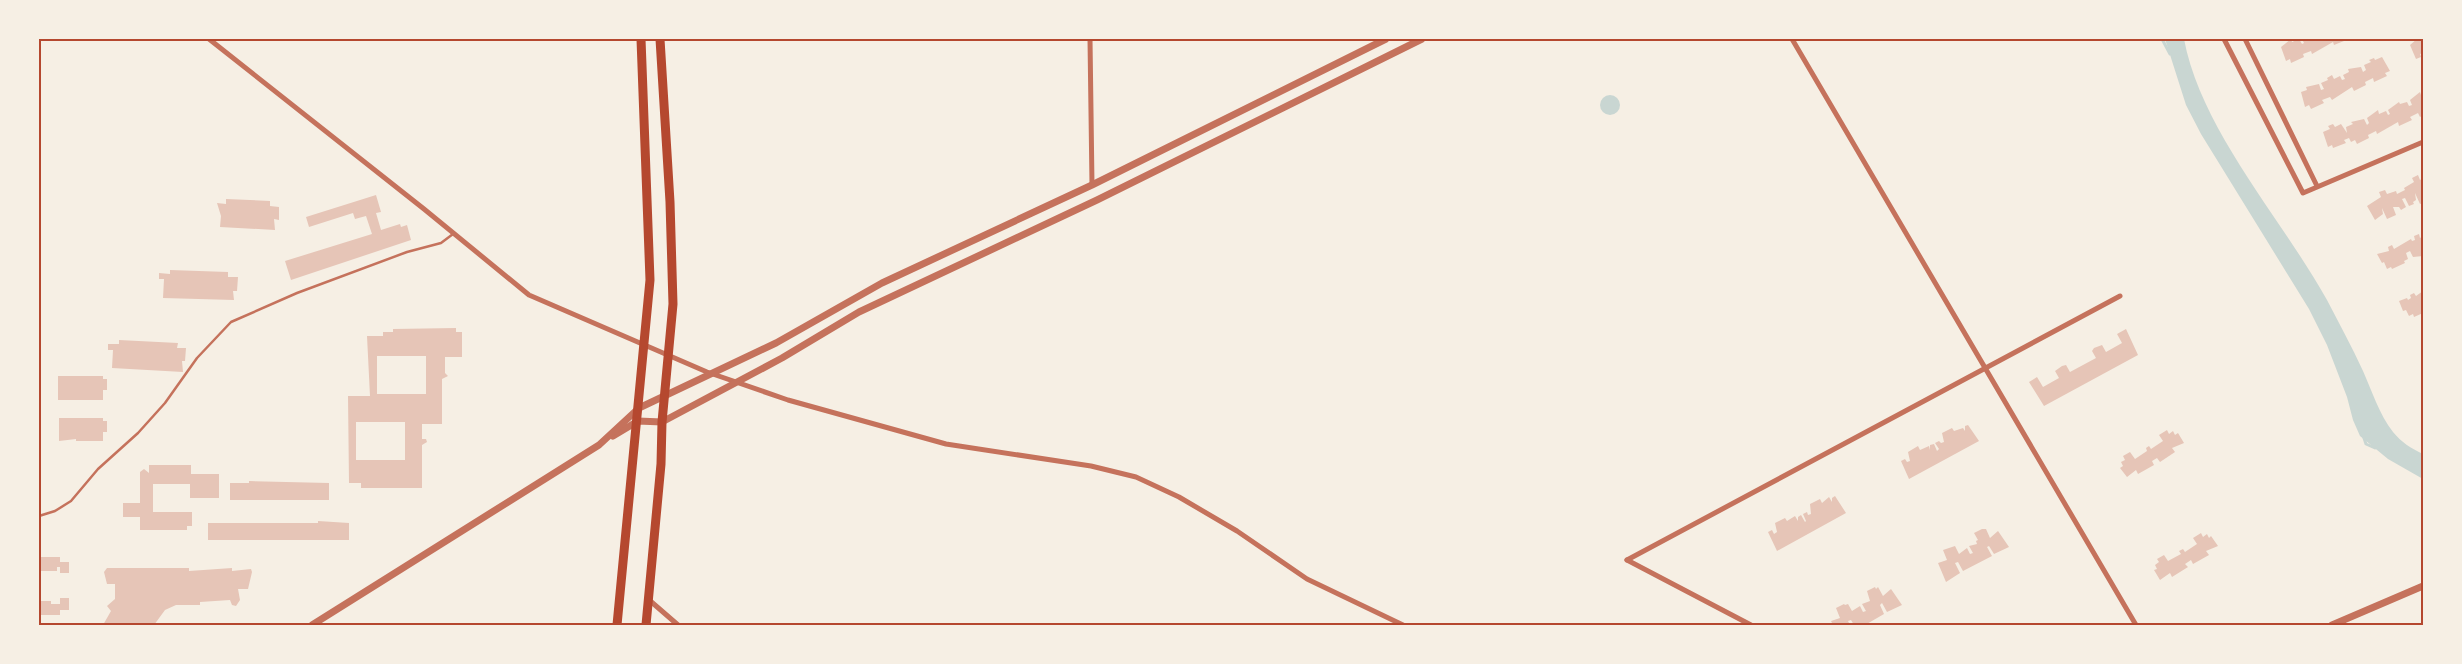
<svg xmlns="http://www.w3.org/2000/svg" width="2462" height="664" font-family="Karla,sans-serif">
<rect width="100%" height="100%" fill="#f6efe4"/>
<g fill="#c9d6d2">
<path d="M2165,39H2184C2201,130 2282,219 2327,300C2339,323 2352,347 2363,371C2372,391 2379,414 2393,432C2401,442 2412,449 2423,454V479L2388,459L2360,436L2353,420L2347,397L2327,345L2309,309L2201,134L2186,105Z"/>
<circle cx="1610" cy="105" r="10"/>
</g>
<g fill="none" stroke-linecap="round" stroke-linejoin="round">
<g stroke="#c9d6d2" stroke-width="3">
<polyline points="2162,39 2170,54"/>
<polyline points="2363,435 2366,444 2375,448"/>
</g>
</g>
<g fill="#e6c5b7" fill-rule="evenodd">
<polygon points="2291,39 2292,42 2299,39 2302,44 2304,43 2302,39 2349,39 2334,45 2333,42 2312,54 2311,51 2303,54 2304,57 2291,63 2290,59 2286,61 2281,47"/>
<polygon points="2417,39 2423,39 2423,46 2421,47 2423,53 2420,54 2421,57 2416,59 2410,45"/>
<polygon points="2382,57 2390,71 2385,73 2387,76 2374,82 2373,78 2365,82 2366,85 2354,91 2352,87 2332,100 2330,97 2322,100 2324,103 2311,109 2309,105 2305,107 2301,92 2307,90 2306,87 2319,84 2321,90 2324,89 2321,83 2328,80 2327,78 2332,75 2334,79 2340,76 2342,80 2345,79 2343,75 2349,72 2348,69 2361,67 2363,72 2366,70 2364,65 2371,62 2369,60 2374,58 2375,60"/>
<polygon points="2420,92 2421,95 2423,94 2423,115 2420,117 2418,113 2410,117 2412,120 2399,126 2398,122 2377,134 2376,131 2368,135 2369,138 2357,144 2355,140 2351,142 2349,138 2344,140 2346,143 2333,148 2332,145 2328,147 2323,132 2330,129 2328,126 2333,124 2335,127 2341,124 2347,133 2346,127 2353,124 2351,122 2364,119 2367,125 2369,123 2367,118 2378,110 2379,114 2386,111 2388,115 2390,114 2388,110 2399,102 2400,104 2407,102 2409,106 2412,105 2410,100"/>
<polygon points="2418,175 2420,180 2423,178 2423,203 2420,204 2415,193 2416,200 2413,202 2414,204 2409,206 2405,198 2402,199 2406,207 2401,210 2399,207 2393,207 2396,215 2387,219 2382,208 2383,214 2375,220 2367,206 2381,197 2379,192 2385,190 2387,194 2396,191 2397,194 2405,190 2404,188 2414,182 2412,178"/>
<polygon points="376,195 381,212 376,213 381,230 400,224 401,227 407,225 411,240 291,280 285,261 372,234 366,216 355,219 353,213 309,227 306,217"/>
<polygon points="226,199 270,201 270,206 279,207 279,220 274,219 275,230 220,227 221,216 217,203 226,204"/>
<polygon points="2419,234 2420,238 2423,236 2423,256 2413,257 2410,251 2406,253 2408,259 2404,261 2405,263 2392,269 2391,267 2387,269 2384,262 2382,263 2377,254 2389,251 2388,247 2392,245 2394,249 2411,239 2412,241 2415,240 2414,236"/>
<polygon points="170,270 228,272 228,277 238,277 237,291 233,291 234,300 163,298 164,279 159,279 159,273 170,274"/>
<polygon points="2423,291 2423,313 2414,317 2413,314 2409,316 2406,310 2403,311 2399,301 2407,298 2408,300 2411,298 2410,295 2414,293 2416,296"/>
<path d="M456,328V332H462V357H445V373L448,376L442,379V424H422V439H426L427,442L422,445V488H361V483H349L348,396H370L367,336H383V332H393V329ZM377,356H426V394H377ZM356,422H405V460H356Z"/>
<polygon points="2126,329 2138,355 2044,406 2029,382 2037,377 2043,387 2059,378 2055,371 2062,366 2066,365 2070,372 2096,358 2092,351 2094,348 2102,345 2106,352 2122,343 2117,334"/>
<polygon points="119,340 178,343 177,348 186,348 185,361 182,361 183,372 112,368 113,350 108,350 108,344 119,344"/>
<polygon points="58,376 103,376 103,379 107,379 107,390 103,390 103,400 58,400"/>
<polygon points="59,418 103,418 103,421 107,421 107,432 103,432 103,441 76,441 76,439 59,441"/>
<polygon points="1968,425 1979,441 1909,479 1901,461 1905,459 1907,462 1910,461 1908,452 1918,446 1920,450 1929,446 1930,450 1930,445 1934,444 1937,451 1939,449 1935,443 1939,441 1941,443 1944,442 1942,433 1952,428 1954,431 1963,428 1965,431 1965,426"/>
<polygon points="2167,430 2169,434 2173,431 2175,435 2178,433 2184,443 2172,448 2175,452 2160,462 2157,458 2152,461 2154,465 2138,474 2136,470 2127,477 2120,468 2123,466 2121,462 2125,460 2123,456 2130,452 2135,459 2147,451 2146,448 2149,446 2151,449 2163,441 2159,435"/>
<polygon points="149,465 191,465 191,474 219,474 219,498 190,498 190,484 153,484 153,512 192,512 192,526 187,526 187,530 140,530 140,517 123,517 123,503 140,503 140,472 144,469 149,473"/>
<polygon points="249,481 329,483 329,500 230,500 230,483 249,483"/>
<polygon points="1835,496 1846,513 1777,551 1768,532 1772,530 1774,534 1777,532 1775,523 1785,518 1787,521 1795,516 1798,521 1798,517 1801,515 1805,522 1806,521 1803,514 1807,512 1808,515 1811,514 1810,504 1820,499 1822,503 1829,497 1832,502 1832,498"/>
<polygon points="318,521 349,523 349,540 208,540 208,523 318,523"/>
<polygon points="1982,529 1986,529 1990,538 1998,531 2009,547 1994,554 1989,546 1987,547 1992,556 1963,571 1958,562 1955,563 1960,573 1946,582 1938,563 1947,560 1943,550 1955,546 1959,554 1967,548 1970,554 1973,553 1969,546 1977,544 1976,541 1978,540 1974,533"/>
<polygon points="2201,533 2203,537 2207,534 2209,538 2211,536 2218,546 2206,551 2209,555 2193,564 2191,560 2185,564 2188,567 2172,577 2170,573 2160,580 2154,570 2157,569 2155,565 2159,562 2157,559 2164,555 2168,561 2181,554 2179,551 2183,549 2185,552 2197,544 2193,538"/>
<polygon points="39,557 60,557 60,562 69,562 69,573 60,573 60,567 57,567 57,571 39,571"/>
<polygon points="107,568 189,568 189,571 232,568 232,571 251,569 252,572 248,589 238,589 240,600 236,606 232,605 230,600 200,602 200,605 176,605 165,610 154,625 103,625 111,611 107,606 115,599 115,584 107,584 104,572"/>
<polygon points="1875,587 1876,589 1878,587 1883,596 1891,589 1902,605 1887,612 1882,603 1880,605 1884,614 1865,625 1854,625 1851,620 1848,621 1850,625 1833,625 1831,621 1840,618 1836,608 1844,604 1845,605 1848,604 1852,611 1860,606 1863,612 1866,611 1862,604 1870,601 1867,591"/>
<polygon points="60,598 69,598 69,610 60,610 60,615 39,615 39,601 51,601 51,604 60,604"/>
</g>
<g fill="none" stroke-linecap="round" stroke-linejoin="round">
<polyline stroke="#c5725c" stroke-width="2.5" points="39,516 55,511 71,501 98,469 138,433 165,403 197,358 231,322 297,293 407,252 441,243 453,234"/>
<g stroke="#c5725c" stroke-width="5">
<polyline points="209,39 424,209 529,295 707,372 788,400 946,444 1091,466 1136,477 1179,497 1237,531 1307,579 1403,625"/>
<polyline points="1090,39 1092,185"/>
<polyline points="1792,39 2136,625"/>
<polyline points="2224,39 2303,193 2423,142"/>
<polyline points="2245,39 2317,186"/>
<polyline points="1627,560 2120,296"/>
<polyline points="1627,560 1751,625"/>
<polyline points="648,599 678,625"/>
</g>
<g stroke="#c5725c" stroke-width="7">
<polyline points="613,436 638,421 662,422 782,358 859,312 1097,200 1422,39"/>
<polyline points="312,625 599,445 639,408 776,343 882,283 1092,185 1386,39"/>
<polyline points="2332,625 2423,586"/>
</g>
<g stroke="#b5482f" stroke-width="9">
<polyline points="617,625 650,280 641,39"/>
<polyline points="646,625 661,464 662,422 673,304 670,202 660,39"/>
</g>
</g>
<rect width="2462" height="664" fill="none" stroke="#f6efe4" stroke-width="80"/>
<rect x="40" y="40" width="2382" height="584" fill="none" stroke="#b5482f" stroke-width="2"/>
</svg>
